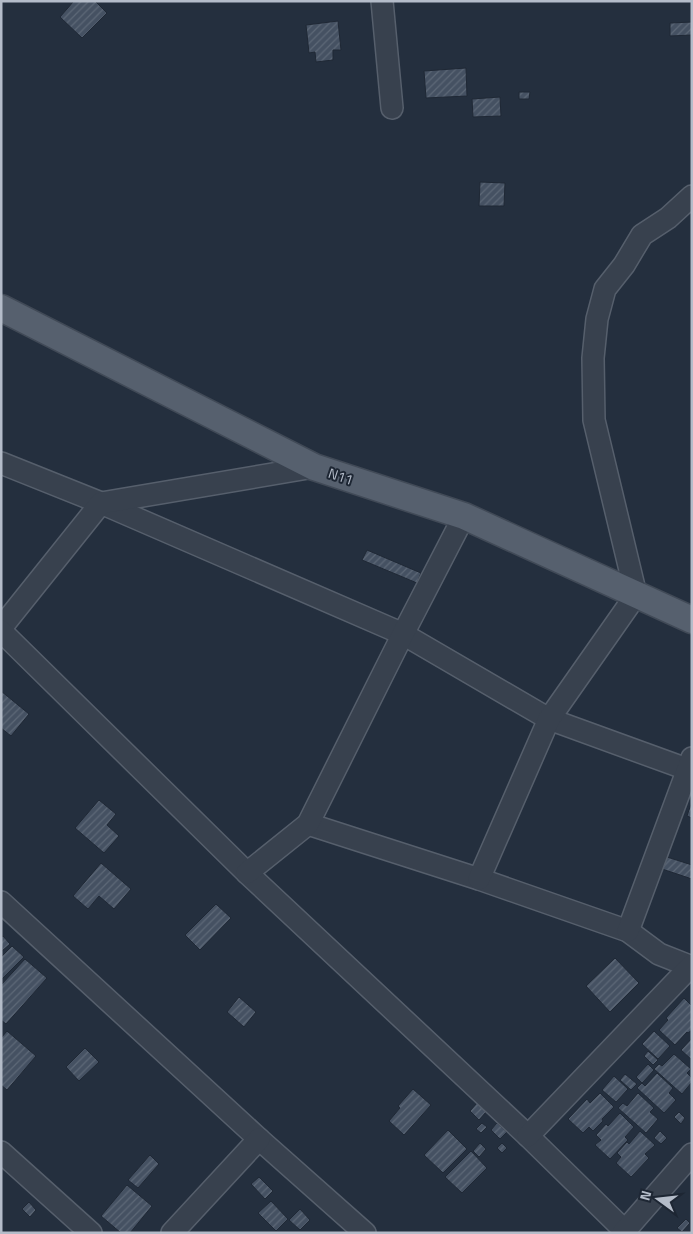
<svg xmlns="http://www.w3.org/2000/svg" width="693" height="1234" font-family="'Titillium Web',sans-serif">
<defs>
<pattern id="building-hatch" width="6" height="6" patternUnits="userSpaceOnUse" patternTransform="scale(1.25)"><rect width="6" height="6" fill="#455162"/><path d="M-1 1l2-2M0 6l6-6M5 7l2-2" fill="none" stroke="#5d6877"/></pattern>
</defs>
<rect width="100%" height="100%" fill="#242f3e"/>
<g fill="url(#building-hatch)" stroke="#1f2835">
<polygon points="74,1 95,1 107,13 82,38 60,17"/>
<polygon points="338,21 341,50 333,50 333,60 316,62 315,52 309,53 306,25"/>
<polygon points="692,22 692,35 670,36 670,23"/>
<polygon points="466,68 467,96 426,98 424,71"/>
<polygon points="519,92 530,92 529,99 519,99"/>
<polygon points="500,97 501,116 473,117 472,99"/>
<polygon points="480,182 505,183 504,206 479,206"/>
<polygon points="367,550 421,573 417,583 362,560"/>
<polygon points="1,691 29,714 11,736 1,728"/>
<polygon points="99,800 116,814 107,825 119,836 104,853 75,828"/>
<polygon points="692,801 692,818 687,816"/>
<polygon points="664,856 692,865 692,879 659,868"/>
<polygon points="101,863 131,889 114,909 99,896 88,909 73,896"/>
<polygon points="216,904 231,918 200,950 185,935"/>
<polygon points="3,936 10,944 2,951 1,937"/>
<polygon points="12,946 24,957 1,980 1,957"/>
<polygon points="615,958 639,983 610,1012 586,986"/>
<polygon points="25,959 47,978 6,1024 1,1020 1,985"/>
<polygon points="239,997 256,1012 244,1027 227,1012"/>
<polygon points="684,998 692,1006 692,1030 688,1033 687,1032 675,1045 659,1030 668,1020 666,1018"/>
<polygon points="7,1031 36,1056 7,1090 1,1085 1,1038"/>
<polygon points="654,1031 670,1046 658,1059 642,1044"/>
<polygon points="692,1038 692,1060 681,1050"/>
<polygon points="85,1048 99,1062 79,1081 66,1067"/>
<polygon points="648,1051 658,1060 653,1065 644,1056"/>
<polygon points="674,1054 691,1069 687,1073 692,1078 692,1082 682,1094 654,1069 659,1064 662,1066"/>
<polygon points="648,1064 654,1070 642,1083 636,1077"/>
<polygon points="657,1073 673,1088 669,1093 676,1100 664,1113 637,1088 642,1083 645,1086"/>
<polygon points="625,1074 637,1084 631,1090 620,1080"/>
<polygon points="614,1076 628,1089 616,1102 602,1090"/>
<polygon points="413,1089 431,1105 404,1135 389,1121 400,1108 398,1106"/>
<polygon points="600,1093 614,1107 602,1119 603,1121 593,1131 589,1127 583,1133 568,1119 587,1099 590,1103"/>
<polygon points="638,1093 654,1108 650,1112 658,1119 646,1133 618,1108 623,1103 627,1106"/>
<polygon points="477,1103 486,1112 479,1120 470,1111"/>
<polygon points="679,1112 685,1118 681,1124 674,1117"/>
<polygon points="620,1113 634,1127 625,1137 628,1140 610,1159 595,1145 601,1140 596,1135 606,1124 608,1126"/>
<polygon points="482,1123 487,1127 481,1133 476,1129"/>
<polygon points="497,1123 507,1132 500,1139 491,1130"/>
<polygon points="448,1130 467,1149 443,1173 424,1155"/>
<polygon points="640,1131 655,1145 645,1154 649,1158 631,1177 616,1163 621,1157 617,1153 627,1142 629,1144"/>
<polygon points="660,1131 667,1138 661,1144 654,1138"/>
<polygon points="480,1143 486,1149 479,1157 473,1151"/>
<polygon points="502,1143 507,1148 502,1153 497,1148"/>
<polygon points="471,1151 487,1168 462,1193 445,1177"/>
<polygon points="150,1155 159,1164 138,1188 128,1180"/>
<polygon points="259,1177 273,1191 265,1199 251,1184"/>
<polygon points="127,1185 152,1206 130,1233 121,1233 101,1216"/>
<polygon points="271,1201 288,1219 276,1231 258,1213"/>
<polygon points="29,1202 36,1210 30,1217 22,1209"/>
<polygon points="300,1209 310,1220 300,1230 289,1220"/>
<polygon points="686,1219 690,1223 682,1232 677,1228"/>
</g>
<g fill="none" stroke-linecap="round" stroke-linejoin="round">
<g stroke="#565f6c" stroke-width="24">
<g id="minor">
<polyline points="382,1 392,108"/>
<polyline points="1,463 101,503 403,634 549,719 692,771"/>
<polyline points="1,628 101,503 314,467"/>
<polyline points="1,631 247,873 528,1136 625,1231"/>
<polyline points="308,824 479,879 628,931 659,954 692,967"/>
<polyline points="247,873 308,824 403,634 464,516"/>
<polyline points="479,879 549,719 636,595 594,420 593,358 597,319 605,289 624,265 642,235 668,218 692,196"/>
<polyline points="1,902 259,1139 365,1233"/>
<polyline points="628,931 692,758"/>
<polyline points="528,1136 691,966"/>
<polyline points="1,1152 91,1233"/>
<polyline points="172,1233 259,1139"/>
<polyline points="623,1233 692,1154"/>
</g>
</g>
<g stroke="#414a57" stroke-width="29">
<polyline id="major" points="1,308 314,467 464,516 692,620"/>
</g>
<use href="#minor" stroke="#38414e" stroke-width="21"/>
<use href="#major" stroke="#56606e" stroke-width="26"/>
</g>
<g text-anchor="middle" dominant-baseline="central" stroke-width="4" stroke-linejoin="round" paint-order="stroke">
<g font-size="14" fill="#b4bcc9" stroke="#1d2633">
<text transform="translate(341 476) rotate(18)">N11</text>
</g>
</g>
<rect width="693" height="1234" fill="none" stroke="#b4bcc9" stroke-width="5"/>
<g transform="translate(658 1199) rotate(285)" stroke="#1d2633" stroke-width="4" paint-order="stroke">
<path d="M0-4L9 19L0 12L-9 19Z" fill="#b4bcc9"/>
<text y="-8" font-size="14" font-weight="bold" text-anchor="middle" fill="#b4bcc9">N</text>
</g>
</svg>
